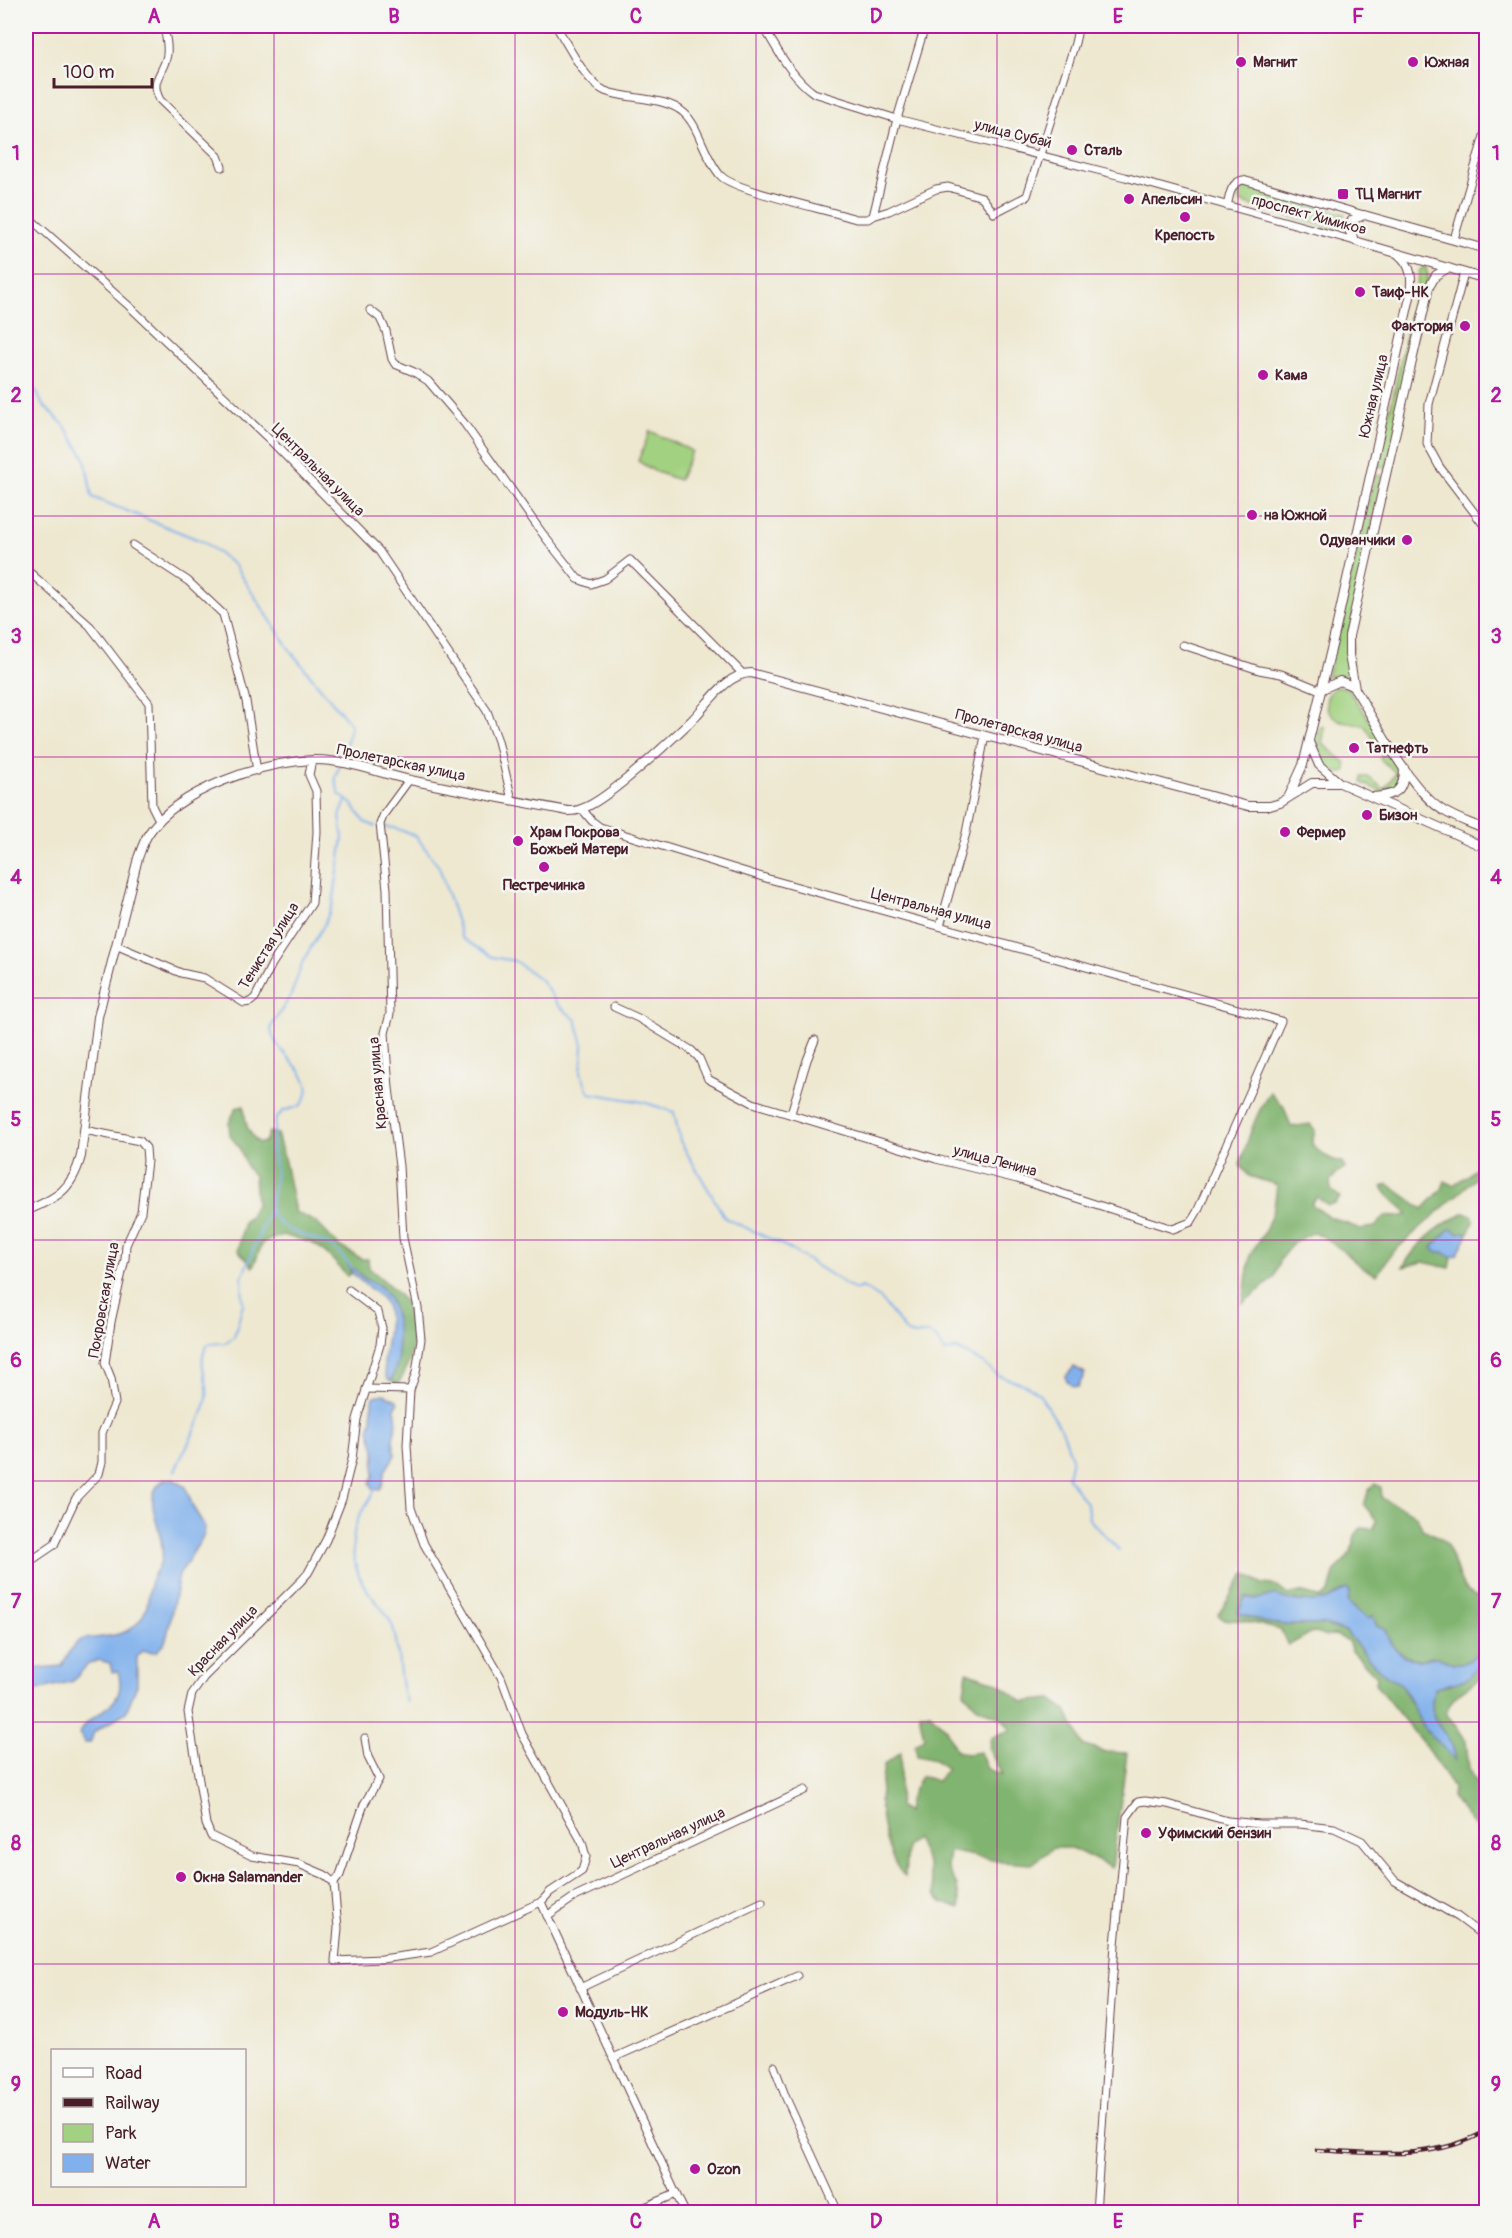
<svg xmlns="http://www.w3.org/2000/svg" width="1512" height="2238" font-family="Pangolin,sans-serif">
<rect width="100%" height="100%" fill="#f6f6f2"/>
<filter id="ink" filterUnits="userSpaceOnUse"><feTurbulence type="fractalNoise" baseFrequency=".0167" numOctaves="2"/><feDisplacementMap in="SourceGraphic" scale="12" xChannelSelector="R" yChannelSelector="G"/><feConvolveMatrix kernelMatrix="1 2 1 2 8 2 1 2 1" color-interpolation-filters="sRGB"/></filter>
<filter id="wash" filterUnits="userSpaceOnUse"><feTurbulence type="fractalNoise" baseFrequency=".008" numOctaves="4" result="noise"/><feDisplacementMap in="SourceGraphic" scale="24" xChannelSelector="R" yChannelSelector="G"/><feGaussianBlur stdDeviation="1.35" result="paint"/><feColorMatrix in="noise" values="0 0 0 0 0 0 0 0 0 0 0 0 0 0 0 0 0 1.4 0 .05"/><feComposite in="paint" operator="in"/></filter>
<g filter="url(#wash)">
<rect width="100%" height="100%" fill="#eee8d0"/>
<g fill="#a2d281" stroke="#767856" stroke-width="1.5">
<path d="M1248,185L1345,214L1336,223V229L1340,232L1240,202C1236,194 1239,188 1248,185Z"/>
<polygon points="1425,266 1428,275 1387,468 1378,466 1420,270"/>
<polygon points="650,431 692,451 679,480 654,471 638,461"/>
<polygon points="1375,475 1382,476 1354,612 1351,678 1341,676 1327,677"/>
<path d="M1338,686L1348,689C1360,707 1396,754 1399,772C1400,778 1396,784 1394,790L1384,793L1362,783V777H1368L1384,789L1396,773L1380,759L1383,753L1364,725C1355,723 1343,723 1335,718C1322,709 1324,692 1338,686Z"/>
<path d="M1323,726L1325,729L1322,743L1346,763V770L1343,773C1331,774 1318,760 1317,749C1316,743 1319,735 1319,729Z"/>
</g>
<g fill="#81b46f" stroke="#666a4d" stroke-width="1.5">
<path d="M1270,1092L1284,1107L1291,1127L1310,1124L1315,1130L1312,1144C1319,1153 1330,1160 1342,1162L1345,1169L1337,1173L1330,1182L1331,1190L1340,1197L1335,1203L1328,1205L1317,1197L1311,1204L1328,1216L1360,1229L1375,1227L1385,1216L1396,1217L1408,1215C1400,1204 1388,1199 1382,1187L1388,1184L1423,1209L1442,1189L1445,1181L1453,1185L1468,1175L1486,1158V1169L1391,1254L1377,1275C1354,1267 1339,1242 1314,1232L1294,1242L1280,1259L1274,1278L1243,1303L1250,1255L1264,1233L1274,1208L1277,1185L1249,1176L1240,1165C1248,1139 1255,1115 1270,1092Z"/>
<path d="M244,1106C245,1122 247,1133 259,1143L265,1142L269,1132L277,1134L285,1162L295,1212L316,1222L339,1246L362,1259H368L369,1268C381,1278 393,1287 403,1300C406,1303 407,1308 408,1313C416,1338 413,1362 398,1384L391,1381L398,1361L397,1336L393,1308L389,1298L381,1287L365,1279L348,1264L351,1274L347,1276C337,1265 321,1244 306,1241C298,1239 291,1238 283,1235L263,1242L253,1267L238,1250L244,1221L249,1218L256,1204L254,1176L247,1168L239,1147L230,1136L229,1123L236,1108Z"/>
<path d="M1463,1213L1472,1215L1474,1220L1468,1234L1464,1232L1439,1240L1436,1252H1443L1452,1257L1450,1268L1423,1262L1403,1267C1417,1243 1438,1226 1463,1213Z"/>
<path d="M1375,1484L1381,1488L1382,1498C1398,1509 1417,1507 1422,1529C1431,1533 1441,1536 1446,1544C1460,1564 1454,1597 1486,1598V1648C1478,1648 1476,1657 1468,1661C1455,1667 1449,1660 1436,1657C1430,1656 1424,1661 1418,1660C1399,1657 1390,1646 1386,1629L1376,1625L1372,1617L1370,1619C1365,1617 1351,1606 1348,1602L1350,1592L1344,1590L1328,1600L1312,1602L1290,1600L1273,1595L1258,1599L1245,1598L1238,1613L1264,1622L1286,1625H1325L1346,1632L1378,1669L1402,1685L1409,1701L1455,1760C1456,1737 1429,1725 1431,1702C1431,1698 1433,1692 1435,1688L1450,1685L1486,1656V1675C1469,1687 1453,1692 1446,1713L1466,1740L1469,1769L1473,1779L1486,1795V1836L1474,1826L1452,1797L1453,1788L1431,1753L1375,1684L1376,1676L1352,1651L1348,1641L1335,1635L1324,1636L1312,1632L1288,1646L1281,1630L1245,1621L1222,1619L1218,1615L1245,1573L1262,1584L1275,1585L1288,1595L1300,1592L1321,1598L1329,1592L1334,1573L1351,1552L1355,1535L1361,1528L1373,1529L1377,1521L1364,1505L1369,1489Z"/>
<path d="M967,1672L998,1683L1023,1702L1051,1699L1066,1710L1084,1746L1106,1752L1127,1753L1112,1868L1072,1848H1053L1032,1864L1002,1862L949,1851L947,1868L957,1885L960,1908L943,1903L935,1895L928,1866L916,1838L907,1846L905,1877C888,1859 882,1827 880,1803C880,1791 883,1777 884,1765L901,1752L899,1807L907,1812L909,1799L921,1776L937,1781L947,1769L935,1760L917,1756L915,1745L924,1737L919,1713H930L946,1729L956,1751L967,1754L980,1752L987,1769L1002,1775L989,1749L991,1737L1011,1730L1003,1719L976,1706L964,1692Z"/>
</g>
<g fill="#81b1ec" stroke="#66688c" stroke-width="1.5">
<polygon points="1452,1229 1458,1233 1464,1232 1468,1234 1457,1255 1452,1257 1443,1252 1436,1252 1432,1248 1448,1230"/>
<path d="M347,1263L365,1279L381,1287L389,1298L393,1308L397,1324L398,1361L391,1381L387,1379C378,1355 393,1332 387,1308C383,1291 355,1285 347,1263Z"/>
<path d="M1074,1367L1085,1373L1078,1387C1071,1387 1068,1383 1065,1377Z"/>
<polygon points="384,1394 397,1400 398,1403 395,1408 397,1422 393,1438 395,1455 385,1471 382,1486 380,1489 374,1490 370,1483 374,1475 375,1449 369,1430 372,1419 372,1400 375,1396"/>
<path d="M165,1479H173L186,1487L193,1507L205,1527L204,1535L179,1575L167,1636L164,1644L156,1652L143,1651L137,1657V1685L126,1712L94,1732L90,1743H85L80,1733C91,1708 129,1711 118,1671L112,1672L110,1663L98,1660L87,1665L73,1681L26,1693V1674L39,1668L62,1666C66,1657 72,1645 81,1640C86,1637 89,1639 94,1638C117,1636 137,1633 146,1609C149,1600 148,1590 151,1581C154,1573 161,1565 162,1556C166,1531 137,1497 165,1479Z"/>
<path d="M1348,1589L1350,1592L1348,1602C1351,1606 1365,1617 1370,1619L1373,1616L1376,1625L1386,1629C1390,1646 1399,1657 1418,1660C1424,1661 1430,1656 1436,1657C1449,1660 1455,1667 1468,1661C1476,1657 1478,1648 1486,1648V1656L1467,1679L1435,1688C1422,1729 1454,1727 1455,1760L1423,1727L1402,1685L1378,1669L1346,1632L1325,1625H1286L1263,1622L1238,1613L1245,1598L1258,1599L1273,1595L1290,1600L1312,1602L1328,1600L1344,1590Z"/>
</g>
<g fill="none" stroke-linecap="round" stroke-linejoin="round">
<g stroke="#81b1ec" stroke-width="2">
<polyline points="36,390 42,404 64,425 85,458 92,497 204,542 234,565 292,653 351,725 342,759"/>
<polyline points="340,764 335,778 339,794 353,805 364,822 375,826"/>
<polyline points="385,827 395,828 416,836 439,867 462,938 492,957 515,961 542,981 557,1004 576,1020 583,1045 581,1073 589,1093 643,1102 674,1112 680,1141 725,1218 785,1246 855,1290 862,1287 880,1298 907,1333 915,1335 929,1333 939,1342 945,1352 957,1349 983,1363 999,1376 1026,1385 1040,1395 1063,1432 1072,1458 1068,1477 1087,1505 1089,1519 1119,1550"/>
<path d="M271,1211C280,1235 312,1234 332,1247C339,1252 346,1261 352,1268"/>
<path d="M175,1471C184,1448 200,1426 206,1402C212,1380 194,1365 208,1344L225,1343L234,1337L243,1304L242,1277L270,1209L276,1170L272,1147L276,1119L283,1111L300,1106C328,1076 270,1055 271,1027L291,995L303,961L324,925L333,904L343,838L340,816L346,801"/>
<path d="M375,1489C371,1498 366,1505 361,1513C347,1538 352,1569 368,1591C376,1603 387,1612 392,1625C401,1649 397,1680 406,1702"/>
</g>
</g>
</g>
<g filter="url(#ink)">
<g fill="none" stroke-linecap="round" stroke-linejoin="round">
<g stroke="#633d44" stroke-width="9">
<g id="minor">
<path d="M163,26C166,34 169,50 166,59C161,76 150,81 160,100L218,156L222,167"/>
<path d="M556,26C567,43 586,83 605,91C627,100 666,96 684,113C699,126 705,159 721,176C735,191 830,210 856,219H868L873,216"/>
<path d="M763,26C777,49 791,77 814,93L897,119L1125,177L1355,241"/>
<polyline points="925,26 897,119 873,216 889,211 936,189 948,187 982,197 994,213 1027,196 1075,43 1077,34 1073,26"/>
<polyline points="960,26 980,29 990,26"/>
<path d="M1227,206C1230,195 1230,183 1243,180L1364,215"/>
<polyline points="26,215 129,306 272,442 379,551 487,711 498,741 512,800"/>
<polyline points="1454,239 1486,129"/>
<polyline points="1464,273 1429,404 1427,444 1439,466 1486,528"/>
<polyline points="370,310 380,318 386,331 392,359 395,364 414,372 428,381 464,423 545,537 578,579 591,584 605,579 630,560 742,673"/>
<polyline points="133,545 188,581 223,614 246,701 257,771"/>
<polyline points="26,565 26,569 90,626 149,703 152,806 159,820"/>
<polyline points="1183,645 1259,670 1281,674 1320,690"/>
<polyline points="409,780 384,814 380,824 387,889 390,1014 385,1033 389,1088 399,1166 403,1238 418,1308 421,1339 416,1373 410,1390 407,1445 411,1508 424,1544 501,1677 522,1734 582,1842 586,1857 582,1871 550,1892 541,1902 676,2194"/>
<polyline points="582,809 592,821 600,827 769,879 1281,1021 1197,1212 1191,1222 1173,1229 1017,1179 936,1159 753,1103 708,1079 699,1058 691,1050 638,1018 614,1007"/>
<polyline points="940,926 966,833 985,736"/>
<polyline points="118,946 181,973 204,978 244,1003 250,1002 255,998 272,964 312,903 317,832 316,791 309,775 312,760"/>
<polyline points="791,1113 807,1060 815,1040"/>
<polyline points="349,1290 378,1312 382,1328 380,1345 357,1419 352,1459 342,1499 326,1540 308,1573 300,1582 204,1677 192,1694 188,1712 206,1824 211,1836 252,1856 299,1864 325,1875 334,1883 338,1928 335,1961 382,1959 431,1952 541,1902"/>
<polyline points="366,1389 410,1390"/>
<polyline points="26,1564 54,1545 76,1498 99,1474 102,1462 102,1433 115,1403 111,1378 105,1363 111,1322 125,1259 126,1245 141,1212 143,1194 147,1161 146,1148 140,1141 84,1130"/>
<polyline points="334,1883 340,1875 364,1804 379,1779 368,1757 365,1738"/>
<polyline points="547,1916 573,1898 805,1790"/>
<polyline points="580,1988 762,1902"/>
<polyline points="613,2058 797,1976"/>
<polyline points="774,2066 786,2098 838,2212"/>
<polyline points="633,2212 676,2194 685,2212"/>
<polyline points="656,2212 665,2212"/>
<polyline points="1096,2212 1115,1945 1127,1817 1138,1802 1145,1801 1167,1804 1228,1821 1259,1824 1300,1824 1334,1828 1362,1841 1395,1881 1458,1917 1486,1938"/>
</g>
</g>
<g stroke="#633d44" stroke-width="10">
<g id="major">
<polyline points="1486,249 1364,215 1352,220 1348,228 1355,241 1486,279"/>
<polyline points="1355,689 1349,655 1349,636 1429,287 1436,275 1448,268"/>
<path d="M1320,690L1340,681L1350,685L1355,689C1377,724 1410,791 1444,811C1457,819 1473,824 1486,830"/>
<polyline points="1309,742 1319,765 1340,783 1486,848"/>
<path d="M1289,796L1303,765L1335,633L1410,297C1412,280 1413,267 1399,255"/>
<path d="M1373,797C1395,795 1404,793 1404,768"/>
<path d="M26,1211C57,1198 72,1190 81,1156L98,1017L138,858C141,850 144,840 149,833C179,789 260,763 312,760C345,759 378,773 410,780C462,791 515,801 568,811C572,811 577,811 581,809C606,802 671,740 692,720C708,704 727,673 751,673L1248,806H1270L1280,803L1312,783H1340"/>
</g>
</g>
<use href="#minor" stroke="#fff" stroke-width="7"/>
<use href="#major" stroke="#fff" stroke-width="8"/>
<g stroke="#4a1f2b" stroke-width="4.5">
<path id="rail" d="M1317,2150C1375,2153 1434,2161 1486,2131"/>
</g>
<use href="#rail" stroke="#f6f6f2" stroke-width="2" stroke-dasharray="7" stroke-linecap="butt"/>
</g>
</g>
<path fill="none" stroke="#b5179e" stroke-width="1.5" stroke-opacity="0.55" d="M274,26V2212M515,26V2212M756,26V2212M997,26V2212M1238,26V2212M26,274H1486M26,516H1486M26,757H1486M26,998H1486M26,1240H1486M26,1481H1486M26,1722H1486M26,1964H1486"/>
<g fill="#b5179e" stroke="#f6f6f2" stroke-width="2">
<circle cx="1241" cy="62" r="6"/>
<circle cx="1413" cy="62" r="6"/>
<circle cx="1072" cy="150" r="6"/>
<rect x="1337" y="188" width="12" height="12" rx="3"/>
<circle cx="1129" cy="199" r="6"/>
<circle cx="1185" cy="217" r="6"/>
<circle cx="1360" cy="292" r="6"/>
<circle cx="1465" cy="326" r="6"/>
<circle cx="1263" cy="375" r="6"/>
<circle cx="1252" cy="515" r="6"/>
<circle cx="1407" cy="540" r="6"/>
<circle cx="1354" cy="748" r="6"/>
<circle cx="1367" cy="815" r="6"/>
<circle cx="1285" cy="832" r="6"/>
<circle cx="518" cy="841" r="6"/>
<circle cx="544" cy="867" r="6"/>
<circle cx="1146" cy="1833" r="6"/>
<circle cx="181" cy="1877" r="6"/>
<circle cx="563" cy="2012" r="6"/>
<circle cx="695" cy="2169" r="6"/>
</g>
<g text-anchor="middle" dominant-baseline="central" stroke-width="5" stroke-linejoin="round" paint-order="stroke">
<g font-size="15" font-weight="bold" fill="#4a1f2b" stroke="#f6f6f2" text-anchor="start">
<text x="1253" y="62">Магнит</text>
<text x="1425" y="62">Южная</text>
<text x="1084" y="150">Сталь</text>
<text x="1355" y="194">ТЦ Магнит</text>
<text x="1141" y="199">Апельсин</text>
<text x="1185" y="235" text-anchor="middle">Крепость</text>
<text x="1372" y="292">Таиф-НК</text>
<text x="1453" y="326" text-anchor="end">Фактория</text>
<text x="1275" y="375">Кама</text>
<text x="1264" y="515">на Южной</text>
<text x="1395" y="540" text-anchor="end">Одуванчики</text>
<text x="1366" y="748">Татнефть</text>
<text x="1379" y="815">Бизон</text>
<text x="530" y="832">Храм Покрова<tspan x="530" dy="17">Божьей Матери</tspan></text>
<text x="1297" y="832">Фермер</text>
<text x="544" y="885" text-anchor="middle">Пестречинка</text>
<text x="1158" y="1833">Уфимский бензин</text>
<text x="193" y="1877">Окна Salamander</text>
<text x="575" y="2012">Модуль-НК</text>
<text x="707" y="2169">Ozon</text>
</g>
<g font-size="15" fill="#4a1f2b" stroke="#f6f6f2">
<text transform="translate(1013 134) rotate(14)">улица Субай</text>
<text transform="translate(1309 215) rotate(15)">проспект Химиков</text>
<text transform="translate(1374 396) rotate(-77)">Южная улица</text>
<text transform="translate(318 470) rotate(45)">Центральная улица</text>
<text transform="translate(1019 731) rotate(15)">Пролетарская улица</text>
<text transform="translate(401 763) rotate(12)">Пролетарская улица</text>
<text transform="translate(931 909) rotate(15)">Центральная улица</text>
<text transform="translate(269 946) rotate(-58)">Тенистая улица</text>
<text transform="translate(378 1083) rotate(-95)">Красная улица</text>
<text transform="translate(995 1161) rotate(15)">улица Ленина</text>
<text transform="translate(104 1300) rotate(-80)">Покровская улица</text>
<text transform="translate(223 1641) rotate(-46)">Красная улица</text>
<text transform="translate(668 1838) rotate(-25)">Центральная улица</text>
</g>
</g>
<rect width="1512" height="2238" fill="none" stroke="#f6f6f2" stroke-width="66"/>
<rect x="51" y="2049" width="195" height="138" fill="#f6f6f2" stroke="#b1a0a2" stroke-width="1.5"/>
<rect x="63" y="2068" width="30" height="9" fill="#ffffff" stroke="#b1a0a2" stroke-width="1.5"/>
<text x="105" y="2079" font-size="18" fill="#4a1f2b">Road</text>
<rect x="63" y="2098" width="30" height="9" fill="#4a1f2b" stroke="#b1a0a2" stroke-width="1.5"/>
<text x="105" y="2109" font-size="18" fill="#4a1f2b">Railway</text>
<rect x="63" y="2124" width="30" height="18" fill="#a2d281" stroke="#b1a0a2" stroke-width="1.5"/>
<text x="105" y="2139" font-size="18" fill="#4a1f2b">Park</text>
<rect x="63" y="2154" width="30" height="18" fill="#81b1ec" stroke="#b1a0a2" stroke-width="1.5"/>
<text x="105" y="2169" font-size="18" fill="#4a1f2b">Water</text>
<path d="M54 78v9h98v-9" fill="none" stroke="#4a1f2b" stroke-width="3"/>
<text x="63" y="78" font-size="18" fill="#4a1f2b" stroke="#f6f6f2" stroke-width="4.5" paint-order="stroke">100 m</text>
<rect x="33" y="33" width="1446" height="2172" fill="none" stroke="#b5179e" stroke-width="2"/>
<g font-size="20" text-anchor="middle" font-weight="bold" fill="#b5179e">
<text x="154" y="23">A</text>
<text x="394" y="23">B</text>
<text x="636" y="23">C</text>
<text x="876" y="23">D</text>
<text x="1118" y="23">E</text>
<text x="1358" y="23">F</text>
<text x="16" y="160">1</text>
<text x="1496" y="160">1</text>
<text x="16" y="402">2</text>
<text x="1496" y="402">2</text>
<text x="16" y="643">3</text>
<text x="1496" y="643">3</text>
<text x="16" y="884">4</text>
<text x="1496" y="884">4</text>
<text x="16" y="1126">5</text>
<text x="1496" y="1126">5</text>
<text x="16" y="1367">6</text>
<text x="1496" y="1367">6</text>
<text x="16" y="1608">7</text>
<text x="1496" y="1608">7</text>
<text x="16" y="1850">8</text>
<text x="1496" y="1850">8</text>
<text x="16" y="2091">9</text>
<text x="1496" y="2091">9</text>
<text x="154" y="2228">A</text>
<text x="394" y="2228">B</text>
<text x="636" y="2228">C</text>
<text x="876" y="2228">D</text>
<text x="1118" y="2228">E</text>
<text x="1358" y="2228">F</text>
</g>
</svg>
